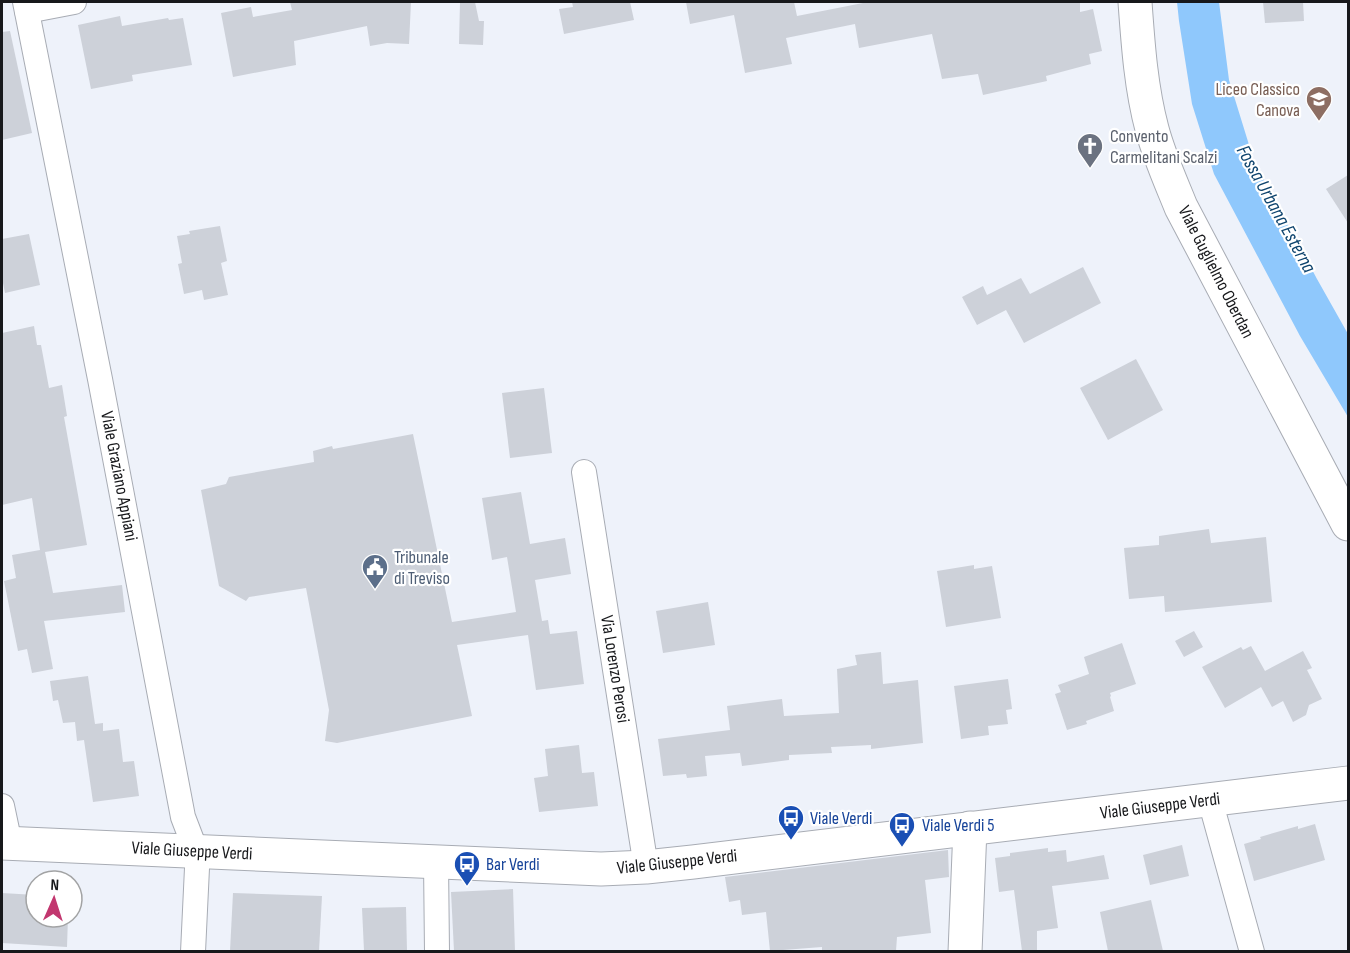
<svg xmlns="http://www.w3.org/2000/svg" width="1350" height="953" font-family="'Sofia Sans Condensed',sans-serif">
<rect width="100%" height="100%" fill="#eef2fa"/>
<polygon fill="#8fc8fc" points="1177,2 1219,2 1229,80 1254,161 1317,279 1348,334 1348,417 1300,336 1214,174 1192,104 1179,21"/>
<g fill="#cdd1d9">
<polygon points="290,2 411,2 409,44 387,43 370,46 367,26 294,41 296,65 233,77 221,13 251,7 253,17 292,10"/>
<polygon points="460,2 475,2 479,21 484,21 483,45 459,44"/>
<polygon points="572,2 630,2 634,20 564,34 559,9 573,7"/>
<polygon points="686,2 794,2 797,16 868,2 1080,2 1080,12 1093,9 1102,51 1089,54 1091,64 1046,76 1047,81 983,95 978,74 942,79 932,34 859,48 855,24 786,38 792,64 745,73 734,15 690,24"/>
<polygon points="1263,2 1303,2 1304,21 1265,23"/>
<polygon points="120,16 122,26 168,18 169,20 183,18 192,65 132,75 133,81 91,89 78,25"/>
<polygon points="10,31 32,133 2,140 2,32"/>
<polygon points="1348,175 1348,223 1326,189"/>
<polygon points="220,226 227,261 221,263 228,295 204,300 202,290 184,294 178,264 182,263 177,236 190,234 189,231"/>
<polygon points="29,234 40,285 5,293 2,278 2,239"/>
<polygon points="1083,267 1101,303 1024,343 1006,310 977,325 962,297 983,286 987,295 1021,278 1030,294"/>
<polygon points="34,326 37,345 41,345 49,388 62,385 67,416 64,417 87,545 45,552 53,593 122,585 125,612 44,621 53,669 32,673 27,649 18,651 4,581 16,578 12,555 40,550 32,498 2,505 2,333"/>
<polygon points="1136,359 1163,410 1108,440 1080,388"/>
<polygon points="544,388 552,453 510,458 502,393"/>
<polygon points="413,434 452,622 516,612 507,557 492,560 482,498 521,492 530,544 565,538 571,574 535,580 542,621 548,620 550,634 577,631 584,684 536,690 528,635 457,645 472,716 337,743 325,741 329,710 306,588 249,597 246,601 219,586 201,490 226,484 229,477 314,462 313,451 332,446 333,449"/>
<polygon points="1209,529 1211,543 1266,537 1272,602 1165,612 1164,596 1129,599 1124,548 1159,545 1159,536"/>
<polygon points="974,565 974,569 992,566 1001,618 946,627 937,571"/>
<polygon points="708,602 715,645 663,653 656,611"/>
<polygon points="1194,631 1203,647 1184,657 1175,641"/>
<polygon points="1122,643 1136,684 1110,693 1111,696 1110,697 1114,711 1086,721 1087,724 1067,730 1055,694 1061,692 1058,685 1089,674 1084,657"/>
<polygon points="1251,646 1265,671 1303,651 1312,668 1307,670 1322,699 1309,705 1306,715 1293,722 1283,701 1272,707 1261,687 1225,708 1202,667 1241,647 1243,650"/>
<polygon points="881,652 883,684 918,680 923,743 871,749 871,745 831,747 832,753 789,755 789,760 742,766 740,753 705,756 707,776 687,778 686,774 663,776 658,739 730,730 727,706 782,699 784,716 839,713 837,669 857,665 855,655"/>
<polygon points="88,676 95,724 103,723 103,731 119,729 123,762 134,761 139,796 93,802 84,740 77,741 75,722 63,723 58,700 53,701 50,681"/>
<polygon points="1008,679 1012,709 1006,710 1008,724 988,726 989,735 961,739 954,686"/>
<polygon points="579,745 582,773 594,772 598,806 539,812 534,778 548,776 545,749"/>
<polygon points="1315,824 1325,860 1254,881 1244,844 1261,839 1260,837 1298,826 1298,829"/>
<polygon points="1182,845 1189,876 1150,885 1143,855"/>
<polygon points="1048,848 1048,852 1066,850 1067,862 1104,855 1109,879 1052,886 1058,928 1037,931 1037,951 1022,951 1014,890 999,892 995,858 1010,856 1010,853"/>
<polygon points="948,850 949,877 925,880 931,933 897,937 896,951 822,951 822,947 770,951 766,912 742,915 740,900 729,902 725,877"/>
<polygon points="513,889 515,951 454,951 451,892"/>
<polygon points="2,893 36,895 36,917 68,917 67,947 2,943"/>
<polygon points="233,893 322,896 319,951 230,951"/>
<polygon points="1151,900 1163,951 1108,951 1100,912"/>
<polygon points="406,907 407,951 364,951 362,908"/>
</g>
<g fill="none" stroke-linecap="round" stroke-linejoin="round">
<g stroke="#a8acb4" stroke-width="26">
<g id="street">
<polyline points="25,2 100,379 183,817 196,851 197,868 193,952"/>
<polyline points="27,11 74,2"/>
<polyline points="584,472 646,867"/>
<polyline points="1210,800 1252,952"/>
<polyline points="2,806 10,844"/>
<polyline points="436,862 437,952"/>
</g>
</g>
<g stroke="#a8acb4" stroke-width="35">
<g id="secondary">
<polyline points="2,843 601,869 646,867 693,862 1348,783"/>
<polyline points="965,952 970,828"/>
</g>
</g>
<g stroke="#a8acb4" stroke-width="35">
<path id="primary" d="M1135,2C1138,44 1141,88 1152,129C1159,156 1171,182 1181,207L1348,524"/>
</g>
<use href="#street" stroke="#fff" stroke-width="24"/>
<use href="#secondary" stroke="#fff" stroke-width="33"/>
<use href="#primary" stroke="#fff" stroke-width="33"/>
</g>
<defs>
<g id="school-pin" transform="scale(1.35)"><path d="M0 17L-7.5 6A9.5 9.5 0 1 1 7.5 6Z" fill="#8d6e63" stroke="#fff"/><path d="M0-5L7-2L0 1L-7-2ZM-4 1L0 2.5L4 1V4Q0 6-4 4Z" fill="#fff"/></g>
<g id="church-pin" transform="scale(1.35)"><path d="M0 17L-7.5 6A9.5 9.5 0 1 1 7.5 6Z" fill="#6b7280" stroke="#fff"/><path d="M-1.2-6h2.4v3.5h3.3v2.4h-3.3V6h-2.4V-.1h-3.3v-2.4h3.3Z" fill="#fff"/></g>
<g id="civic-pin" transform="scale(1.35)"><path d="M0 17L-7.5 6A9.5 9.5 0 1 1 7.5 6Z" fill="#5c6f8a" stroke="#fff"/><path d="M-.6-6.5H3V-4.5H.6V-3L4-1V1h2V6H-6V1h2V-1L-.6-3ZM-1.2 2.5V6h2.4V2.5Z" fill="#fff"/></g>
<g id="bus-pin" transform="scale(1.35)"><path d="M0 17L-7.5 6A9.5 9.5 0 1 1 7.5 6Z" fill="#1a4fb4" stroke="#fff"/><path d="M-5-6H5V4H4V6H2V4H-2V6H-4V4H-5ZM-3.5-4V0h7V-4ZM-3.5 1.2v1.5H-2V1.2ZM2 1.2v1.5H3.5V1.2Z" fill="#fff"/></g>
</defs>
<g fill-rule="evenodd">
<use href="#school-pin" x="1319" y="99"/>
<use href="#church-pin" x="1090" y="146"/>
<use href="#civic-pin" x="375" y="567"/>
<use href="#bus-pin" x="791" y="818"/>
<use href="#bus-pin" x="902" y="825"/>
<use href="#bus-pin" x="467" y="864"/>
</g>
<g text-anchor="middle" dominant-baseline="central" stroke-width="4.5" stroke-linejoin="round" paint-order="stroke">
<g font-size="18" fill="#785e54" stroke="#fff" text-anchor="end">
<text x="1300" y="89">Liceo Classico<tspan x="1300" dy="21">Canova</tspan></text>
</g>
<g font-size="18" fill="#5b616d" stroke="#fff" text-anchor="start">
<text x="1110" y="136">Convento<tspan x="1110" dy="21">Carmelitani Scalzi</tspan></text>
</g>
<g font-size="18" fill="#17181b" stroke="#fff">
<text transform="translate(1216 272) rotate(63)">Viale Guglielmo Oberdan</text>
<text transform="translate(119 476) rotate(79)">Viale Graziano Appiani</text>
<text transform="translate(615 669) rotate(81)">Via Lorenzo Perosi</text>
<text transform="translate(1160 806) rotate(-7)">Viale Giuseppe Verdi</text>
<text transform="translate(192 851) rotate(3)">Viale Giuseppe Verdi</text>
<text transform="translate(677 862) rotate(-6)">Viale Giuseppe Verdi</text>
</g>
<g font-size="18" fill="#4e5e75" stroke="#fff" text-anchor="start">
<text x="394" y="557">Tribunale<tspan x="394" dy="21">di Treviso</tspan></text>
</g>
<g font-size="18" fill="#164399" stroke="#fff" text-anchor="start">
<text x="810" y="818">Viale Verdi</text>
<text x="922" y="825">Viale Verdi 5</text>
<text x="486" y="864">Bar Verdi</text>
</g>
<g font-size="20" font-style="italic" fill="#0e446e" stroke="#fff">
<text transform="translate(1276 209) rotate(61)">Fossa Urbana Esterna</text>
</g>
</g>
<rect width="1350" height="953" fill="none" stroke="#17181b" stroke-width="6"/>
<g transform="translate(54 899) rotate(3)"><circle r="28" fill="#ffffff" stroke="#a2a3a4" stroke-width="1.5"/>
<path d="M0-4.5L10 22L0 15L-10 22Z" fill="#c2376f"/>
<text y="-9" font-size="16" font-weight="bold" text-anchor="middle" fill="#17181b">N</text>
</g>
</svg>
